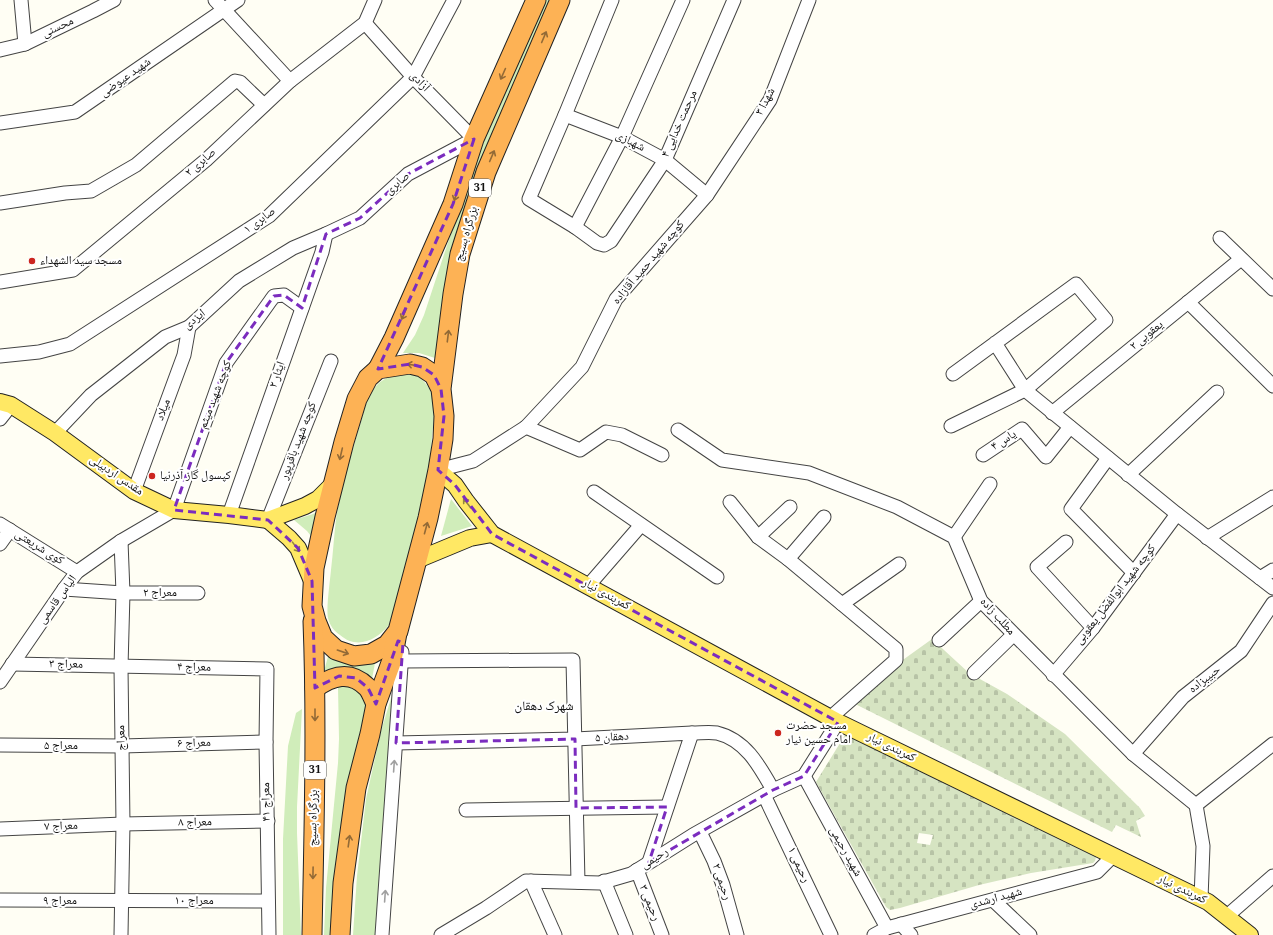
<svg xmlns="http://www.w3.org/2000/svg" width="1273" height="935" font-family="Georgia,'Noto Naskh Arabic',serif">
<defs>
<pattern id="cemetery-stones" width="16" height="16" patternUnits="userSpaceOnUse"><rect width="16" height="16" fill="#d6e4c2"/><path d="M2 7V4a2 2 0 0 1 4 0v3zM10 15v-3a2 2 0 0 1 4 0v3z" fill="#b7c3a6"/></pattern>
</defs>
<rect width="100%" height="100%" fill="#fffef4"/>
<g fill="#d0edba">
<polygon points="543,0 549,0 503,109 438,357 435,358 419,353 403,353 415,335 424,315 469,179 506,86"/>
<path d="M409,372C421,376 430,386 433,398C436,411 433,425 432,437C429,479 421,521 410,561C405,582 396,603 389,625C377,640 357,650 340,635C334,631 330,626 328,618C326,609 330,581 331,570C333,553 334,536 336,519C341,487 351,455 360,425C364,411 367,396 376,386C385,376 397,374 409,372Z"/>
<polygon points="451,499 472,526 441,536"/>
<polygon points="327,506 318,545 307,531 294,520 313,514"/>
<polygon points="329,653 375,663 372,679 358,669 343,667 324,671"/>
<polygon points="396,682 378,935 353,935 357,876 366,799 381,731"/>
<polygon points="343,684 355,688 370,701 359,736 353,763 331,935 324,935 326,888 338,763 339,739 338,687"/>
<polygon points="302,709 297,807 297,833 301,935 283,935 283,839 288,746 296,713"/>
</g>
<g fill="url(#cemetery-stones)" fill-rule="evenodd">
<polygon points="932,639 969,673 1007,694 1065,734 1140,808 1145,816 1136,821 1141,837 1116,825 1112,832 847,700"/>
<path d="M845,735L1096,857L1095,861L1093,863L1031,873L979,885L900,908L890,910L886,907L816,782ZM919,833L933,835L930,845L917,843Z"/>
</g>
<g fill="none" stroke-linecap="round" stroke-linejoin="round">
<g stroke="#444" stroke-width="15">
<g id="minor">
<polyline points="21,0 25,44"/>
<polyline points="215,0 290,81"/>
<polyline points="612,0 565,115 529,199 575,227 597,243 604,245 611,241 665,160 734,0"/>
<polyline points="0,50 25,44 93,11 114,0"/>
<polyline points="565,115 622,137 665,160 707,195"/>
<polyline points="0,123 75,112 238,0"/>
<polyline points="0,203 65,193 91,191 136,165 235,81 240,82 264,105"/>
<polyline points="575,227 622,137 683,0"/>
<polyline points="1220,238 1273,289"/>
<polyline points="0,282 73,270 206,160 290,81 365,23 375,0"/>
<polyline points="1188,302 1273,386"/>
<polyline points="0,356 39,352 70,344 269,216 413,77 454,0"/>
<polyline points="953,374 1076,284 1106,320 1025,390 995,343"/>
<polyline points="1052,413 1241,259"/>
<polyline points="0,419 11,405"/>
<polyline points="951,426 1025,390 1177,514 1273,588"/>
<polyline points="526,427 580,450 606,432 622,435 662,455"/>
<polyline points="678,430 722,460 809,473 897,507 954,537 981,601 1133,754 1196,805 1203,846 1201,899"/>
<polyline points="55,433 91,395 165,337 189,327 239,281 293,248 326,234 360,218 408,174 474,139 413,77 365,23"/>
<polyline points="983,455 1022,429 1046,457 1070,427"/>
<polyline points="1108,458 1071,509 1134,573"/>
<polyline points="438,470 473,461 526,427 582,367 616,299 707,195 770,100 809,0"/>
<polyline points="1128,475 1217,392"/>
<polyline points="134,491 184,355 189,327"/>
<polyline points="594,492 717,577"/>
<polyline points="730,502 758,537 788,559 896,649 896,660 830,718"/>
<polyline points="229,515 322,252 326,234"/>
<polyline points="268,520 331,361"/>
<polyline points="0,524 77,572"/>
<polyline points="758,537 790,507"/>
<polyline points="954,537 990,484"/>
<polyline points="1207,538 1273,497"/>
<polyline points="1066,542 1037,567 1093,628"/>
<polyline points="0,544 10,530"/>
<polyline points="788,559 824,517"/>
<polyline points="1260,578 1273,570"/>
<polyline points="588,586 641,525"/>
<polyline points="64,589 123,593 198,593"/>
<polyline points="842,604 899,564"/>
<polyline points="939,640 981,601"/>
<polyline points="402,661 573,660 578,882"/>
<polyline points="12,664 267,669 266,742 269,935"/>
<polyline points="974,673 1013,635"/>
<polyline points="1053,675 1093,628 1177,514"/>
<polyline points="0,682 64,589 77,572 121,541 174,510 226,363 271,300 274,296 284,295 302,308"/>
<path d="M692,733C700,733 710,732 717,733C746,740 760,767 773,790"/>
<polyline points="396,743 575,739 692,733 649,862"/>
<polyline points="0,745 122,746 266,742"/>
<polyline points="1133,754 1183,697 1241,651 1273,603"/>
<polyline points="804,776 887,928"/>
<polyline points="764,795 831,935"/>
<polyline points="1196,805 1273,744"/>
<polyline points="466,810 667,807"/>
<polyline points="0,829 123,824 268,821"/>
<polyline points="700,832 714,861 723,885 737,935"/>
<polyline points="637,870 662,935"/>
<polyline points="531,881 555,935"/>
<polyline points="604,881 626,935"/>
<polyline points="0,900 268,901"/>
<polyline points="993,900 1030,935"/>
<polyline points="1227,916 1273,876"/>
<polyline points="901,924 911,935"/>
<polyline points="121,935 123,824 121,667 123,593 121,541"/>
<polyline points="382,935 402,652"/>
<polyline points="441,935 486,908 526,881 600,883 631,874 693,835 773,790 804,776 838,722"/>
<polyline points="874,935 887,928 1097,872 1113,856"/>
</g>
</g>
<g stroke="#222" stroke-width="18">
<g id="major">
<polyline points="0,402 11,405 55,433 134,491 174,510 229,515 268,520 305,506 318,499 334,483"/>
<polyline points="438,470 455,485 466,501 492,534 838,722 1208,902 1250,935"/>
<polyline points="268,520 289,538 298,548 312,581"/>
<polyline points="417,560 470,538 492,534"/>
</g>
</g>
<g stroke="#222" stroke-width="21">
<g id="highway">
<polyline points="378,369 394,338 453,204 474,139 536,0"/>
<polyline points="441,389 434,375 422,367 410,364 378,369 368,378 357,399 344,442 325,517 314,568 312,606 316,621 323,638 336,650 354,656 371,654 387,645 398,631 428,518 438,470 443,439 444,416 441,389 453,294 460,254 486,172 560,0"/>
<path d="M315,688C332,676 350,670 367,687C371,691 373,698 376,704"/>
<path d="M312,935C314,830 317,726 313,621"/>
<polyline points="340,935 343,883 356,788 370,734 376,704 392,660 397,633"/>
</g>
</g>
<use href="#minor" stroke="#fff" stroke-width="13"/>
<use href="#major" stroke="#ffe864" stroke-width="16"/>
<use href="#highway" stroke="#fdb255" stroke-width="19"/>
</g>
<defs><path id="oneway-shaft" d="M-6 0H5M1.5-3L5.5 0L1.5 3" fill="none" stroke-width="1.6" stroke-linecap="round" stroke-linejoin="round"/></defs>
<g stroke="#936a36">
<use href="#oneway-shaft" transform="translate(544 37) rotate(-67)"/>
<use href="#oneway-shaft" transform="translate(503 74) rotate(114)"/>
<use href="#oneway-shaft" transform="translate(492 156) rotate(-67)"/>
<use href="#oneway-shaft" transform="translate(456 195) rotate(108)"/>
<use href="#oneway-shaft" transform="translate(404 314) rotate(114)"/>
<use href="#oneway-shaft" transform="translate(448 336) rotate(-83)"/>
<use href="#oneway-shaft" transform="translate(413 365) rotate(-172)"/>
<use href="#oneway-shaft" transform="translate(341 454) rotate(103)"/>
<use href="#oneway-shaft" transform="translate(426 528) rotate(-75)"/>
<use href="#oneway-shaft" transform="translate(343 652) rotate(19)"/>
<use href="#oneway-shaft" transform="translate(315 715) rotate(90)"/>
<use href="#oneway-shaft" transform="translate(349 841) rotate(-82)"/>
<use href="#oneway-shaft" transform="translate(313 873) rotate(91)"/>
</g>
<g stroke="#94873f">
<use href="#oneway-shaft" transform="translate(467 503) rotate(-127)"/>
<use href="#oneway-shaft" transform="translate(296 547) rotate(54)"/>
</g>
<g stroke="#a0a0a0">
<use href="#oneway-shaft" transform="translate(394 766) rotate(-86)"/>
<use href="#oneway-shaft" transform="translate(385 896) rotate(-86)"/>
</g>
<path fill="none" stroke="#7b2cbf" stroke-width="3" stroke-dasharray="8 5" stroke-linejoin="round" d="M474,139L453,204L378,369L410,364L422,367L434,375L441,389L444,416L438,470L455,485L492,534L838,722L804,776L773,790L649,862L667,807L576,808L575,739L396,743L403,643L398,641L376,704L368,688L356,678L339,676L315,688L312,581L298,548L268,520L174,510L226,363L271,300L274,296L284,295L302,308L326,234L360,218L408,174Z"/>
<g fill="#cc261e" stroke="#fff" stroke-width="1.5">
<circle cx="32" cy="261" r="4"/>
<circle cx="152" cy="476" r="4"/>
<circle cx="778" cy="733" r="4"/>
</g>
<g text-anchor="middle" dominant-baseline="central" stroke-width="4" stroke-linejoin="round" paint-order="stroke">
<g fill="#fff" stroke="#585858" stroke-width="1">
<rect x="469" y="179" width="22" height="18" rx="3"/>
<rect x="304" y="761" width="22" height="18" rx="3"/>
</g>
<g font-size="11" font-weight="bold" fill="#111">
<text x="480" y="188">31</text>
<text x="315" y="770">31</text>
</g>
<g font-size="12" fill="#111" stroke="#fff">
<text transform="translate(58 28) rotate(-25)">محسنی</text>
<text transform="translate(126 78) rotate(-35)">شهید عیوضی</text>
<text transform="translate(419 82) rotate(47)">آزادی</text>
<text transform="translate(766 102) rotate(-62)">شهدا ۳</text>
<text transform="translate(680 124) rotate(-66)">مرحمت خدایی ۴</text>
<text transform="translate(630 142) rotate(27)">شهبازی</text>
<text transform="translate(201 163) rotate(-41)">صابری ۲</text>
<text transform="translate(398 184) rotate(-41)">صابری</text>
<text transform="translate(260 221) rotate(-36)">صابری ۱</text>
<text transform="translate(467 234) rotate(-74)">بزرگراه بسیج</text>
<text transform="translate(649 263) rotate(-50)">کوچه شهید حمید آقازاده</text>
<text transform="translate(195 320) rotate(-38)">ایزدی</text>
<text transform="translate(1147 336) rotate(-39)">یعقوبی ۲</text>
<text transform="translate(278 375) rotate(-71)">ایثار ۲</text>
<text transform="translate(216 395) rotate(-69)">کوچه شهید میثم</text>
<text transform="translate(164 410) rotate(-69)">میلاد</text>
<text transform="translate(299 441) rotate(-69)">کوچه شهید باقرپور</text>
<text transform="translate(1004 441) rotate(-33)">یاس ۴</text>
<text transform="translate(116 476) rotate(34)">مقدس اردبیلی</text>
<text transform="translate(39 548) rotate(32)">کوی شریعتی</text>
<text x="160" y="593">معراج ۲</text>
<text transform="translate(606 595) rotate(29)">کمربندی نیار</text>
<text transform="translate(1116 595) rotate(-52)">کوچه شهید ابوالفضل یعقوبی</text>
<text transform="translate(58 600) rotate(-54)">الیاس قاسمی</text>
<text transform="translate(997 617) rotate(48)">مطلب زاده</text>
<text transform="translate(66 665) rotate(1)">معراج ۳</text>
<text transform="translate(194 668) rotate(1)">معراج ۴</text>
<text transform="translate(1205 680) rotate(-38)">حبیبزاده</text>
<text transform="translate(122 738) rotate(-91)">معراج</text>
<text transform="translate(612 738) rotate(-3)">دهقان ۵</text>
<text transform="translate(194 744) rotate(-2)">معراج ۶</text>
<text x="61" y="746">معراج ۵</text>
<text transform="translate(891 748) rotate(26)">کمربندی نیار</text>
<text transform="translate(267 802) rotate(-91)">معراج ۴۱</text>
<text transform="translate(314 818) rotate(-89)">بزرگراه بسیج</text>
<text transform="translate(195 823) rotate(-1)">معراج ۸</text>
<text transform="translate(61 827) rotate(-2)">معراج ۷</text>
<text transform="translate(845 852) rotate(61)">شهید رحیمی</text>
<text transform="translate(655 859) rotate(-32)">رحیمی</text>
<text transform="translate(798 865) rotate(65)">رحیمی ۱</text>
<text transform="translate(721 882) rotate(71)">رحیمی ۲</text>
<text transform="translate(1182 890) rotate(26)">کمربندی نیار</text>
<text transform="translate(996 899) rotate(-15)">شهید ارشدی</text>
<text x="60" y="901">معراج ۹</text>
<text x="194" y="901">معراج ۱۰</text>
<text transform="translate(649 903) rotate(68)">رحیمی ۳</text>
</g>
<g font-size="12" fill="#111" stroke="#fff" text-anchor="start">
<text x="40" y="261">مسجد سید الشهداء</text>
<text x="160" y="476">کپسول گاز آذرنیا</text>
<text x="786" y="726">مسجد حضرت<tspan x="786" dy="14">امام حسین نیار</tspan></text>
</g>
<g font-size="13" fill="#111" stroke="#fff">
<text x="544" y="707">شهرک دهقان</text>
</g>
</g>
</svg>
